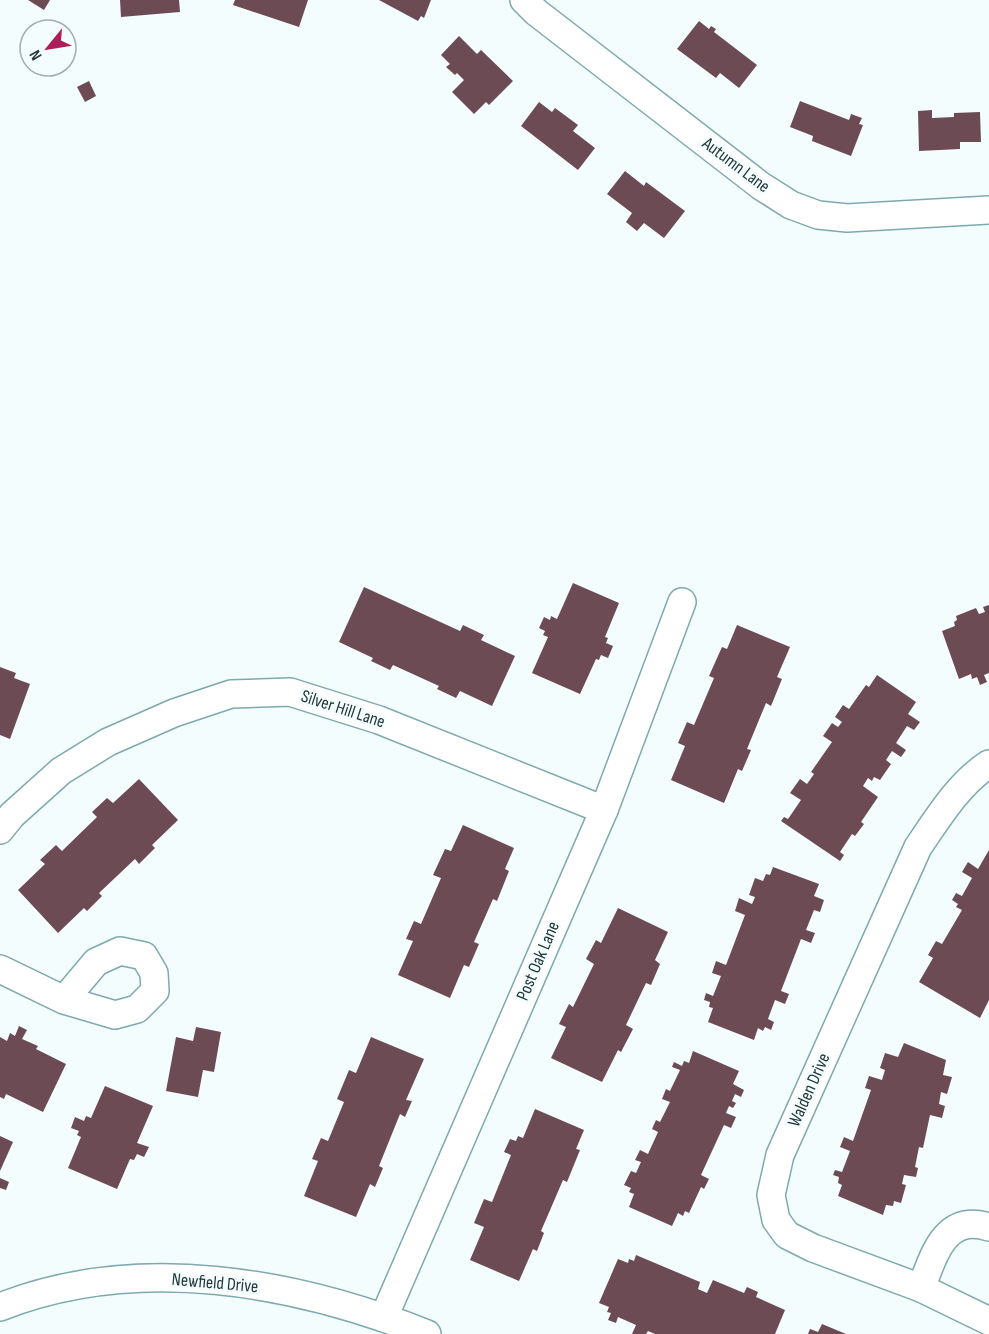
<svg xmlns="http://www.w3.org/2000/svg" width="989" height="1334" font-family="'Sofia Sans Condensed',sans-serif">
<rect width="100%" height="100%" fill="#f4fdfe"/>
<g fill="#6d4b54">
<polygon points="28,0 50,0 44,10"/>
<polygon points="120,0 179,0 180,12 121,17"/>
<polygon points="235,0 308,0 299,27 233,5"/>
<polygon points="379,0 431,0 424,18 421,16 418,21"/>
<polygon points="699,21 709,29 711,26 716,29 714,32 757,65 739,88 720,73 716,78 677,49"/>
<polygon points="459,36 477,54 481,50 513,81 489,105 486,102 474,114 452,92 464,80 457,73 455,75 446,67 450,64 441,55"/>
<polygon points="89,81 96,96 85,102 77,87"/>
<polygon points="800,101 849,120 851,114 862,118 859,124 863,125 851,156 812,141 813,136 790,127"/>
<polygon points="539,102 552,112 555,108 578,125 573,131 595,148 578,170 521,126"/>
<polygon points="932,110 932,118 954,117 954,113 980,112 981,142 960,142 960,149 919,151 918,111"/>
<polygon points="625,171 644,186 646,182 685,211 664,238 644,223 637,231 626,222 632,213 607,194"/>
<polygon points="573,583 619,603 605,637 608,638 606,643 613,646 608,658 601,655 599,660 596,659 580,694 532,673 548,637 543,635 545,631 539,628 544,617 550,620 551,616 557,619"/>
<polygon points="364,587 460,631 463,625 484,635 481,640 515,656 492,706 460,691 456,698 437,689 439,686 393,665 390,670 371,661 373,658 339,642"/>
<polygon points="989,605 989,673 984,675 987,682 980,685 977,677 972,679 971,674 959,679 942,631 955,626 954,622 957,620 956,616 976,608 979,614 985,612 983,607"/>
<polygon points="737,625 790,647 777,677 782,679 771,706 766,703 747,749 751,750 742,771 738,769 724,803 671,780 685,746 678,743 687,722 694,725 714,678 709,676 722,647 727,649"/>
<polygon points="0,667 16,673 14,678 30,684 10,739 0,735"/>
<polygon points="877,675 916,702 908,714 920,722 914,730 907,726 896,743 906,750 901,757 892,751 886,760 891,764 880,780 874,777 872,781 868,778 863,786 878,797 861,822 864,824 855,836 852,834 840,852 844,855 840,861 781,821 784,817 788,819 801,800 790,793 800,779 807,784 814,774 811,772 832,742 823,736 832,723 838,727 842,722 835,717 843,705 849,709 866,685 869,687"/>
<polygon points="139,779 178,820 152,845 155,848 139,864 135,859 99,893 102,896 87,911 84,908 58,933 18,890 45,864 40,860 56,845 62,851 97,817 92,812 107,798 113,803"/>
<polygon points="463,825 514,848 505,869 509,871 497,901 493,899 474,942 479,944 469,967 464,965 450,998 398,975 413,941 406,939 414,921 421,924 441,878 433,875 445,849 451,851"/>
<polygon points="989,850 989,1000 980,1018 919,982 933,958 928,955 936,941 942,944 962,910 956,907 958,904 952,900 956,893 962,896 972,878 962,872 968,862 978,869"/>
<polygon points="773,867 819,884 814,896 824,900 820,912 814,910 806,930 815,933 811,943 801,939 781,991 789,994 785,1004 775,1000 768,1019 774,1022 771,1030 765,1027 763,1031 758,1028 754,1040 708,1022 713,1008 709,1007 710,1002 704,1000 706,993 713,996 721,976 712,973 716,961 726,965 745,915 735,911 739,898 752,904 755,897 749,895 755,878 763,881 766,874 770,875"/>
<polygon points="618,908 668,932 655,960 660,964 651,985 646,983 626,1025 633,1029 621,1052 618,1050 602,1082 551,1058 566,1027 559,1024 569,1004 573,1007 594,964 586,959 596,940 601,943"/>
<polygon points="19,1026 27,1030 22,1039 38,1046 36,1049 66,1064 43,1112 6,1094 4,1099 0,1097 0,1037 7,1041 10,1033 15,1036"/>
<polygon points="196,1027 221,1032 214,1072 203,1070 198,1097 166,1091 176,1037 193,1041"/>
<polygon points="371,1037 424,1059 406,1100 412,1101 405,1117 400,1114 379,1166 383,1168 375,1187 370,1184 356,1217 304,1196 318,1161 312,1159 321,1138 328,1141 344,1102 337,1099 349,1070 356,1073"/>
<polygon points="904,1043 946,1060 943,1075 952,1077 947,1094 941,1092 939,1104 945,1106 942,1118 930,1115 923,1148 919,1147 915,1167 918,1168 916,1177 904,1175 902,1184 906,1185 901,1203 894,1201 893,1206 886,1205 883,1215 838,1196 842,1185 838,1183 839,1177 833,1175 835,1170 842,1172 850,1151 840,1147 844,1137 853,1141 871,1090 865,1088 869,1076 882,1080 885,1070 880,1068 885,1053 898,1057"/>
<polygon points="693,1051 739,1071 733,1084 744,1090 741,1097 735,1094 732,1101 736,1103 733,1108 729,1106 726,1113 736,1117 731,1128 724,1125 701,1175 709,1179 704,1189 701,1187 689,1213 685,1211 683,1216 678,1213 672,1226 629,1207 634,1194 629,1192 631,1188 624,1185 631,1171 636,1173 641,1162 635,1160 640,1150 648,1154 658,1132 652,1129 656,1120 660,1122 670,1102 662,1099 666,1089 670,1091 680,1070 672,1067 674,1062 682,1066 684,1061 689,1063"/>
<polygon points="105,1086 153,1106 137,1143 149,1147 144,1157 137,1154 134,1160 130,1159 117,1189 68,1168 81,1137 77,1135 79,1131 71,1128 75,1117 84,1121 86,1116 91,1118"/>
<polygon points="535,1109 584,1130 576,1149 580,1150 567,1182 563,1180 541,1231 544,1233 537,1251 533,1249 519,1281 470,1260 484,1227 474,1223 484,1199 492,1202 511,1155 504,1152 510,1139 516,1141 518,1136 523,1138"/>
<polygon points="0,1136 13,1142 0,1171"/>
<polygon points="0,1178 9,1182 6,1190 0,1188"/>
<polygon points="636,1255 700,1282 698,1289 707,1293 713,1280 744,1293 747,1287 758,1292 756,1297 785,1310 775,1334 655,1334 648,1331 646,1334 632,1334 636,1325 618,1317 616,1323 608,1320 611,1313 607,1312 609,1307 599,1303 618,1259 628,1263 629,1259 634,1261"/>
<polygon points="822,1324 846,1334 808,1334 810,1329 818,1332"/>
</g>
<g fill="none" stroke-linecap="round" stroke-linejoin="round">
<g stroke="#7da9af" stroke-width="30">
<g id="minor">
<polyline points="524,0 536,12 761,186 791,205 818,215 847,218 989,210"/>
<path d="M989,764C959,783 938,818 918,847L780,1155L771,1195L776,1220L787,1235L813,1248L921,1288L989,1321"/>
<polyline points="0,830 12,815 61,771 108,742 174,713 231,694 290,692 379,720 604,810"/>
<polyline points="0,969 64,1000 115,1015 137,1009 155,991 154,973 144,956 120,951 96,962 64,1000"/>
<path d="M921,1288C934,1256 944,1213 989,1227"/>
<path d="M0,1307C137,1253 294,1281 427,1334"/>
<polyline points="384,1317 604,810 682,602"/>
</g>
</g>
<use href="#minor" stroke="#fff" stroke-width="27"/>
</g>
<g text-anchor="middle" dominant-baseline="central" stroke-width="6" stroke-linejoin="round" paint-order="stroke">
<g font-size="18" fill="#25373a" stroke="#f4fdfe">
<text transform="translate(736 165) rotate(37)">Autumn Lane</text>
<text transform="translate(343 709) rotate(18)">Silver Hill Lane</text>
<text transform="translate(538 961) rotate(-67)">Post Oak Lane</text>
<text transform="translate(809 1090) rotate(-66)">Walden Drive</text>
<text transform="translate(215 1283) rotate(5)">Newfield Drive</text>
</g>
</g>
<g transform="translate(48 48) rotate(240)"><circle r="28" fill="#f4fdfe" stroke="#a1aeb0" stroke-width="1.5"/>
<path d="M0-4.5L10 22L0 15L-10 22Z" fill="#ac1e5b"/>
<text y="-9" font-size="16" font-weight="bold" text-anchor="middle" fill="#25373a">N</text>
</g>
</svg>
